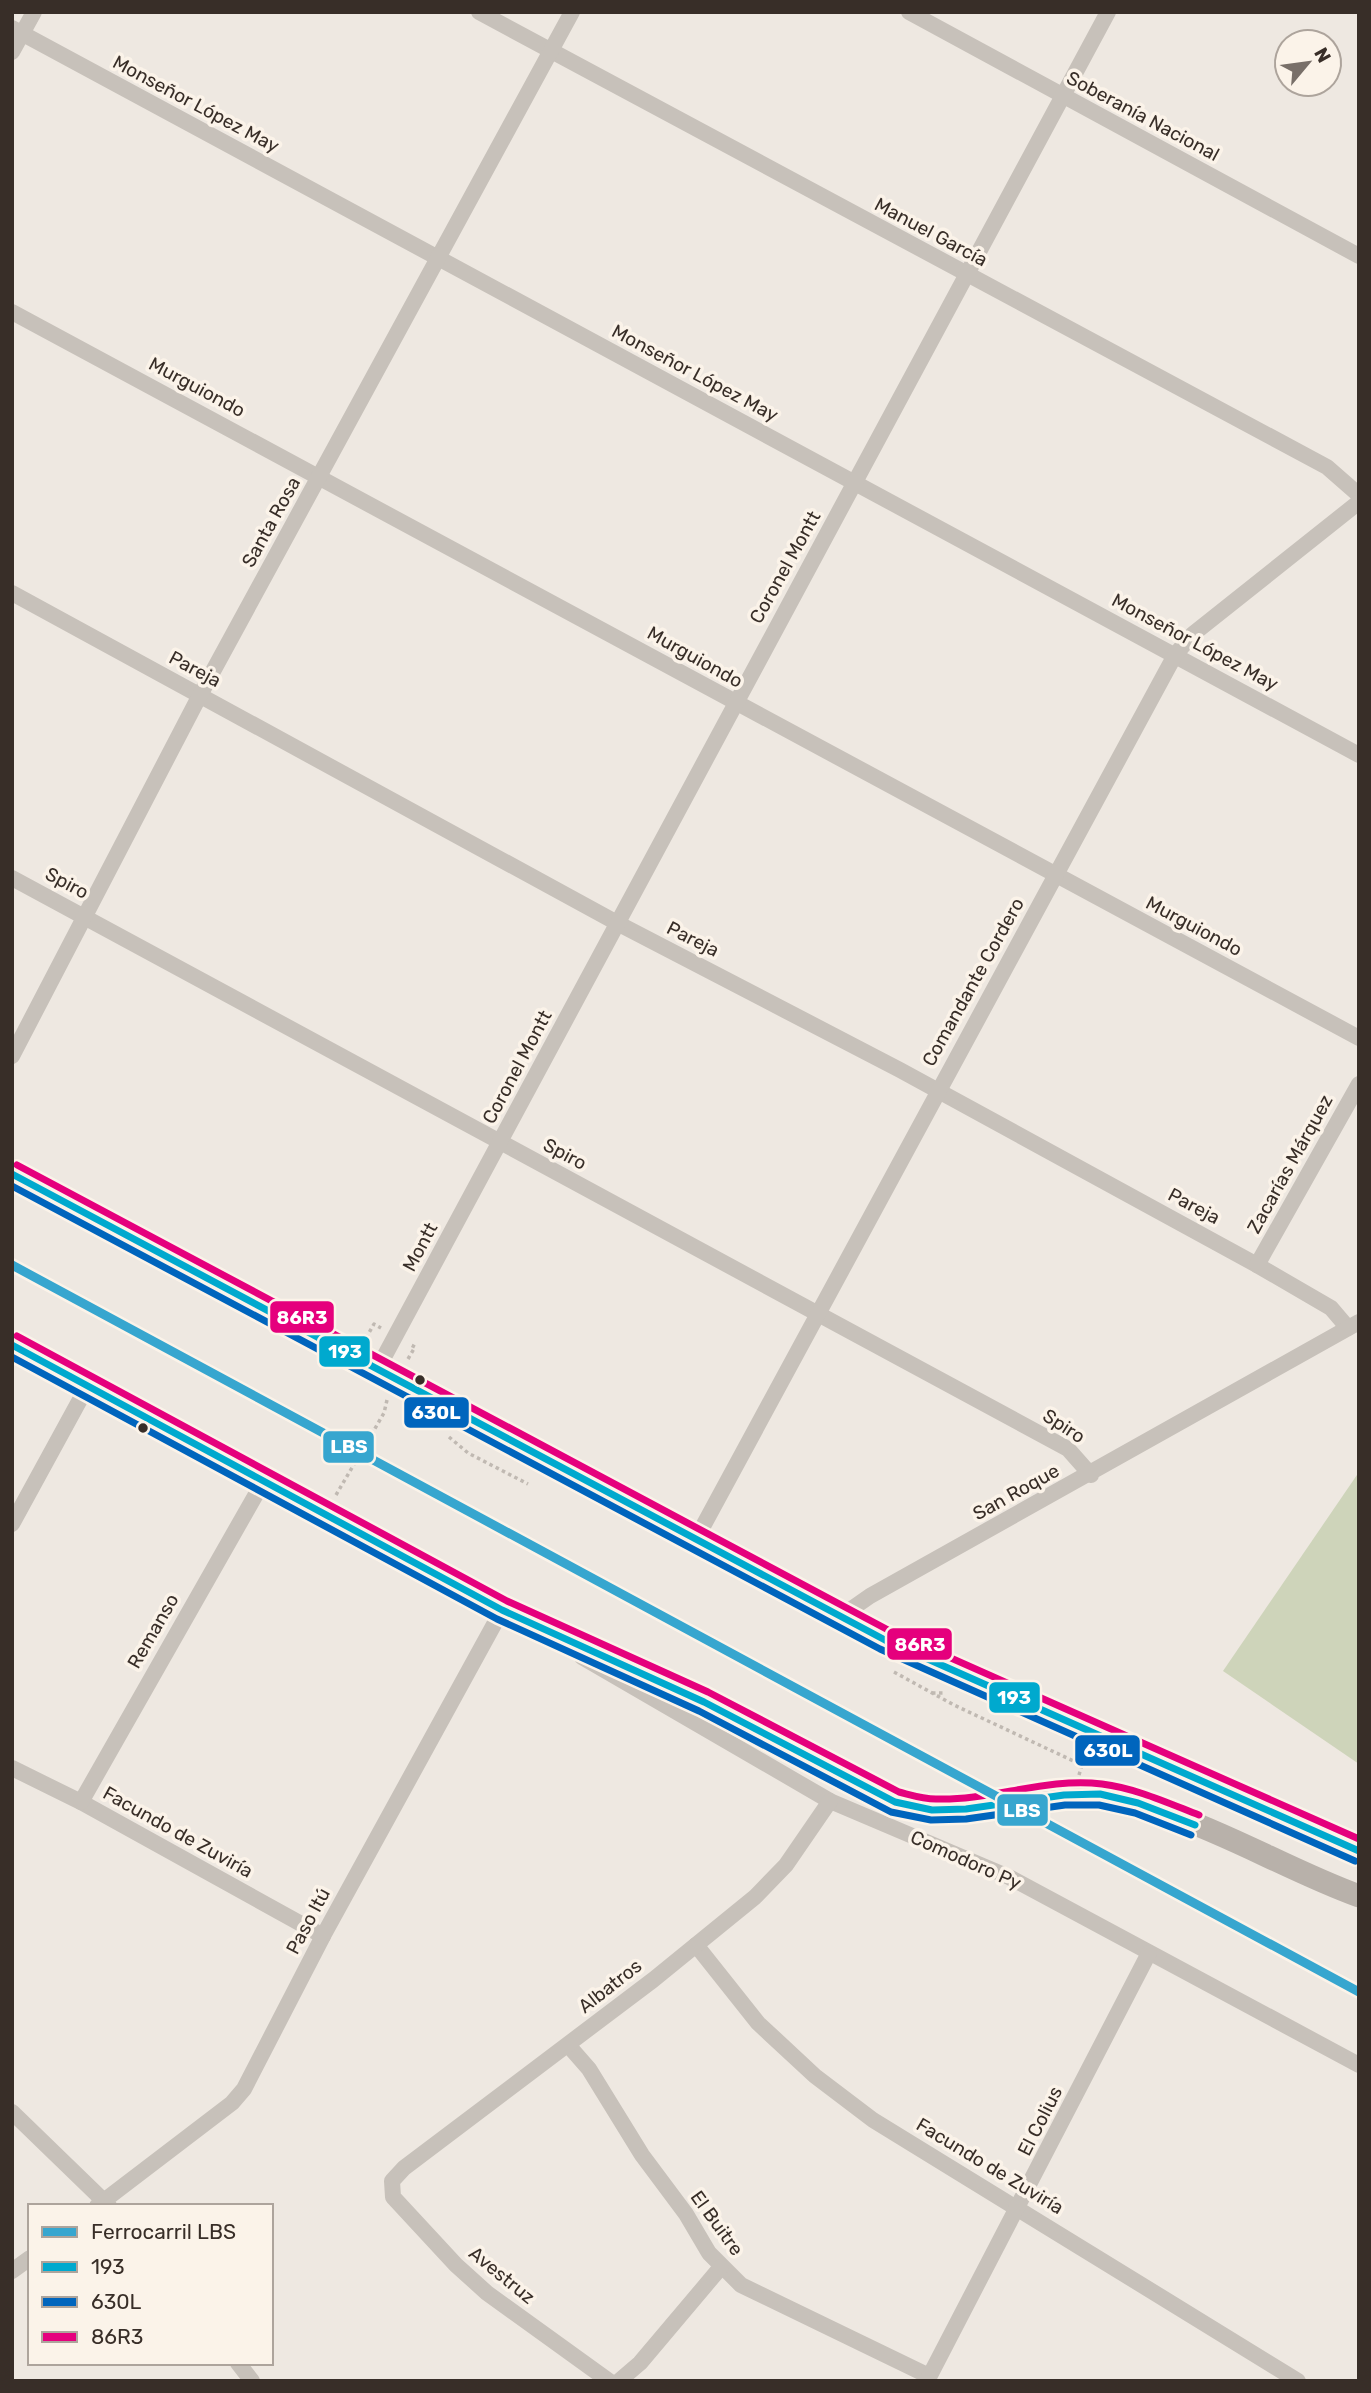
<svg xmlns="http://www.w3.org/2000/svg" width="1371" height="2393" font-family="Rubik,sans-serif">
<rect width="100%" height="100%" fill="#eee8e1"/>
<polygon fill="#ced4ba" points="1359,1472 1359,1764 1223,1671"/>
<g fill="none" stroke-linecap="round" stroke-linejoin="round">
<polyline stroke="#cac3bc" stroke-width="23" stroke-dasharray="23 11" stroke-linecap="butt" points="966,1809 1064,1795"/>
<g stroke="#c0b9b2" stroke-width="3.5" stroke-dasharray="3.5 3.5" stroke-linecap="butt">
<polyline points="366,1338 374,1324 381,1328"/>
<polyline points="408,1359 415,1347 409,1344"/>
<polyline points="449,1437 468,1453 528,1484"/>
<polyline points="336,1495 384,1413 387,1400"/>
<polyline points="894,1672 954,1705 1082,1765 1079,1775"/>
<polyline points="932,1693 944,1693"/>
</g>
<g stroke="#c7c1ba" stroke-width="16">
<polyline points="479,12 1327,467 1359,495"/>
<polyline points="909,12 1359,256"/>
<polyline points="12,28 1359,755"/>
<polyline points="12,52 34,12"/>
<polyline points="12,312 1359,1038"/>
<polyline points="12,593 619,924 900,1070 1257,1265 1331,1308 1348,1328"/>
<polyline points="12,878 1068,1449 1091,1475"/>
<polyline points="12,1056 200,695 572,12"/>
<polyline points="1257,1265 1359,1084"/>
<polyline points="377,1370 1108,12"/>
<polyline points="12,1524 88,1385"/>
<polyline points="695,1541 1175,655 1193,634 1359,502"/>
<polyline points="840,1617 870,1596 1359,1322"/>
<polyline points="582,1657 830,1801 1009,1877 1359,2065"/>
<polyline points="12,1768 81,1802 323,1936"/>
<polyline points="81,1802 263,1482"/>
<polyline points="696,1945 758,2023 815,2076 873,2120 1298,2381"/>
<polyline points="568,2045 589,2069 642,2155 686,2214 709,2253 741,2285 929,2376"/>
<polyline points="12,2112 109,2206"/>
<polyline points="97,2206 232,2103 244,2089 323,1936 502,1610 509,1614"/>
<polyline points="12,2271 30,2258"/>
<polyline points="238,2363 252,2381"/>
<polyline points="609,2381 487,2293 456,2265 393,2197 392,2181 404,2168 653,1980 755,1897 786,1865 830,1801"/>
<polyline points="619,2381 640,2363 721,2267"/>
<polyline points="927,2381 1149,1953"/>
</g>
<g stroke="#b8b1aa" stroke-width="23">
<polyline points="12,1345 502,1610 704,1702 895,1802 932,1810 966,1809"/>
<path d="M1064,1795C1170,1794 1262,1861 1359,1896"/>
</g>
<polyline stroke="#aca59f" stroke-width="26" points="12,1174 593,1486 885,1640 1359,1851"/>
<g stroke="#fbf3e9" stroke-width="12">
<g id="bus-1">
<polyline points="12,1174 885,1640 1359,1851"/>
<polyline points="12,1345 502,1610 704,1702 895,1802 932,1810 966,1809 1064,1795 1100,1794 1138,1803 1195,1825"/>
</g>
</g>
<g stroke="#fbf3e9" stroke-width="12">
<g id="bus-2">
<polyline points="12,1186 880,1649 1355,1861"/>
<polyline points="12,1357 497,1619 699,1711 891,1812 931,1820 966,1819 1065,1805 1099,1805 1135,1813 1191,1835"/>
</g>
</g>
<g stroke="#fbf3e9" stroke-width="12">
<g id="bus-3">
<polyline points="17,1165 890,1631 1359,1839"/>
<path d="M17,1336L507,1601L708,1692L899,1792C911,1795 923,1799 936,1799C991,1801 1046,1777 1102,1784C1135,1788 1168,1803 1199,1815"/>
</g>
</g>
<use href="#bus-1" stroke="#00a9ce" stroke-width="7"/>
<use href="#bus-2" stroke="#0065bd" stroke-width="7"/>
<use href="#bus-3" stroke="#e5007d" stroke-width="7"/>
<g stroke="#fbf3e9" stroke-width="14">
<polyline id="rail-1" points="12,1265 1359,1992"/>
</g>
<use href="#rail-1" stroke="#37a6cf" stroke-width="9"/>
</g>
<g fill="#382e28" stroke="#fbf3e9" stroke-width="2.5">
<circle cx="420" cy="1380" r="6"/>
<circle cx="143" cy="1428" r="6"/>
</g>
<g text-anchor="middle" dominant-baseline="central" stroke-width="7" stroke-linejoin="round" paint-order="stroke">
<g font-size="19" fill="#382e28" stroke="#fbf3e9">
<text transform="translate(196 104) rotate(28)">Monseñor López May</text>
<text transform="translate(1143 116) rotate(28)">Soberanía Nacional</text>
<text transform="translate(931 232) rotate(28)">Manuel García</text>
<text transform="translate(695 373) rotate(28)">Monseñor López May</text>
<text transform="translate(197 387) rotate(28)">Murguiondo</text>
<text transform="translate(271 522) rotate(-61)">Santa Rosa</text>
<text transform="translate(785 567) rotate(-61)">Coronel Montt</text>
<text transform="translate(1195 642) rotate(28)">Monseñor López May</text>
<text transform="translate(695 657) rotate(29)">Murguiondo</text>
<text transform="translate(195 669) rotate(28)">Pareja</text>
<text transform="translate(67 883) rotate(28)">Spiro</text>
<text transform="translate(1194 926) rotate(28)">Murguiondo</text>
<text transform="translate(693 939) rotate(27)">Pareja</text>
<text transform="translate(973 982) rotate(-61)">Comandante Cordero</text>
<text transform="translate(517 1067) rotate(-62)">Coronel Montt</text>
<text transform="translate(565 1154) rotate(28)">Spiro</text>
<text transform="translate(1290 1164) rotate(-61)">Zacarías Márquez</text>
<text transform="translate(1194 1206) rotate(28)">Pareja</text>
<text transform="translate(420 1247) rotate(-62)">Montt</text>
<text transform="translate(1064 1426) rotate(33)">Spiro</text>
<text transform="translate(1016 1492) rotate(-29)">San Roque</text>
<text transform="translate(153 1631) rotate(-60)">Remanso</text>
<text transform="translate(178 1832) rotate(29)">Facundo de Zuviría</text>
<text transform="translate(966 1860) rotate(24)">Comodoro Py</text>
<text transform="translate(308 1921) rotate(-62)">Paso Itú</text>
<text transform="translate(610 1986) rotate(-38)">Albatros</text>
<text transform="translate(1040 2121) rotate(-63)">El Colius</text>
<text transform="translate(990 2166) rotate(31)">Facundo de Zuviría</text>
<text transform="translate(717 2223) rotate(54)">El Buitre</text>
<text transform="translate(502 2275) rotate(39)">Avestruz</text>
</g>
</g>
<g stroke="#fbf3e9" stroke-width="2.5">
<rect x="269" y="1300" width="66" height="34" rx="7" fill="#e5007d"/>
<rect x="318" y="1335" width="53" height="33" rx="7" fill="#00a9ce"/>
<rect x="403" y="1396" width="67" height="33" rx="7" fill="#0065bd"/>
<rect x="322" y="1430" width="53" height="34" rx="7" fill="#37a6cf"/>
<rect x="886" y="1627" width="67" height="34" rx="7" fill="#e5007d"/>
<rect x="988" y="1681" width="53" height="33" rx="7" fill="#00a9ce"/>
<rect x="1074" y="1734" width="67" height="33" rx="7" fill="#0065bd"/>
<rect x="996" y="1793" width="53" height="34" rx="7" fill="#37a6cf"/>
</g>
<g font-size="19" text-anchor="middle" font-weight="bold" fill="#fff">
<text x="302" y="1324">86R3</text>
<text x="345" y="1358">193</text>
<text x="436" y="1419">630L</text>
<text x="349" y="1453">LBS</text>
<text x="920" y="1651">86R3</text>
<text x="1014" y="1704">193</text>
<text x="1108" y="1757">630L</text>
<text x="1022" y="1817">LBS</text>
</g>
<rect width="1371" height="2393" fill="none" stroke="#382e28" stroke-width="28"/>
<rect x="28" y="2204" width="245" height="161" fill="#fbf3e9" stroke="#ada49c" stroke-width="2"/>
<rect x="42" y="2227" width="35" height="10" fill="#37a6cf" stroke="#ada49c" stroke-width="2"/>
<text x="91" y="2239" font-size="21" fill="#382e28">Ferrocarril LBS</text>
<rect x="42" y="2262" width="35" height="10" fill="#00a9ce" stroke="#ada49c" stroke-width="2"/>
<text x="91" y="2274" font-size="21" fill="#382e28">193</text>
<rect x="42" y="2297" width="35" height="10" fill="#0065bd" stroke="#ada49c" stroke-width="2"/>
<text x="91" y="2309" font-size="21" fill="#382e28">630L</text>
<rect x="42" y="2332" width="35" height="10" fill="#e5007d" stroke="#ada49c" stroke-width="2"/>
<text x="91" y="2344" font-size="21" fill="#382e28">86R3</text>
<g transform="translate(1308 63) rotate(61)"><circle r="33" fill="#fbf3e9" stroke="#ada49c" stroke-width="2"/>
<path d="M0-5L12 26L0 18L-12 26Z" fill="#786f69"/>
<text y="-10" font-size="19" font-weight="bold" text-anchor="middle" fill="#382e28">N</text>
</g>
</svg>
